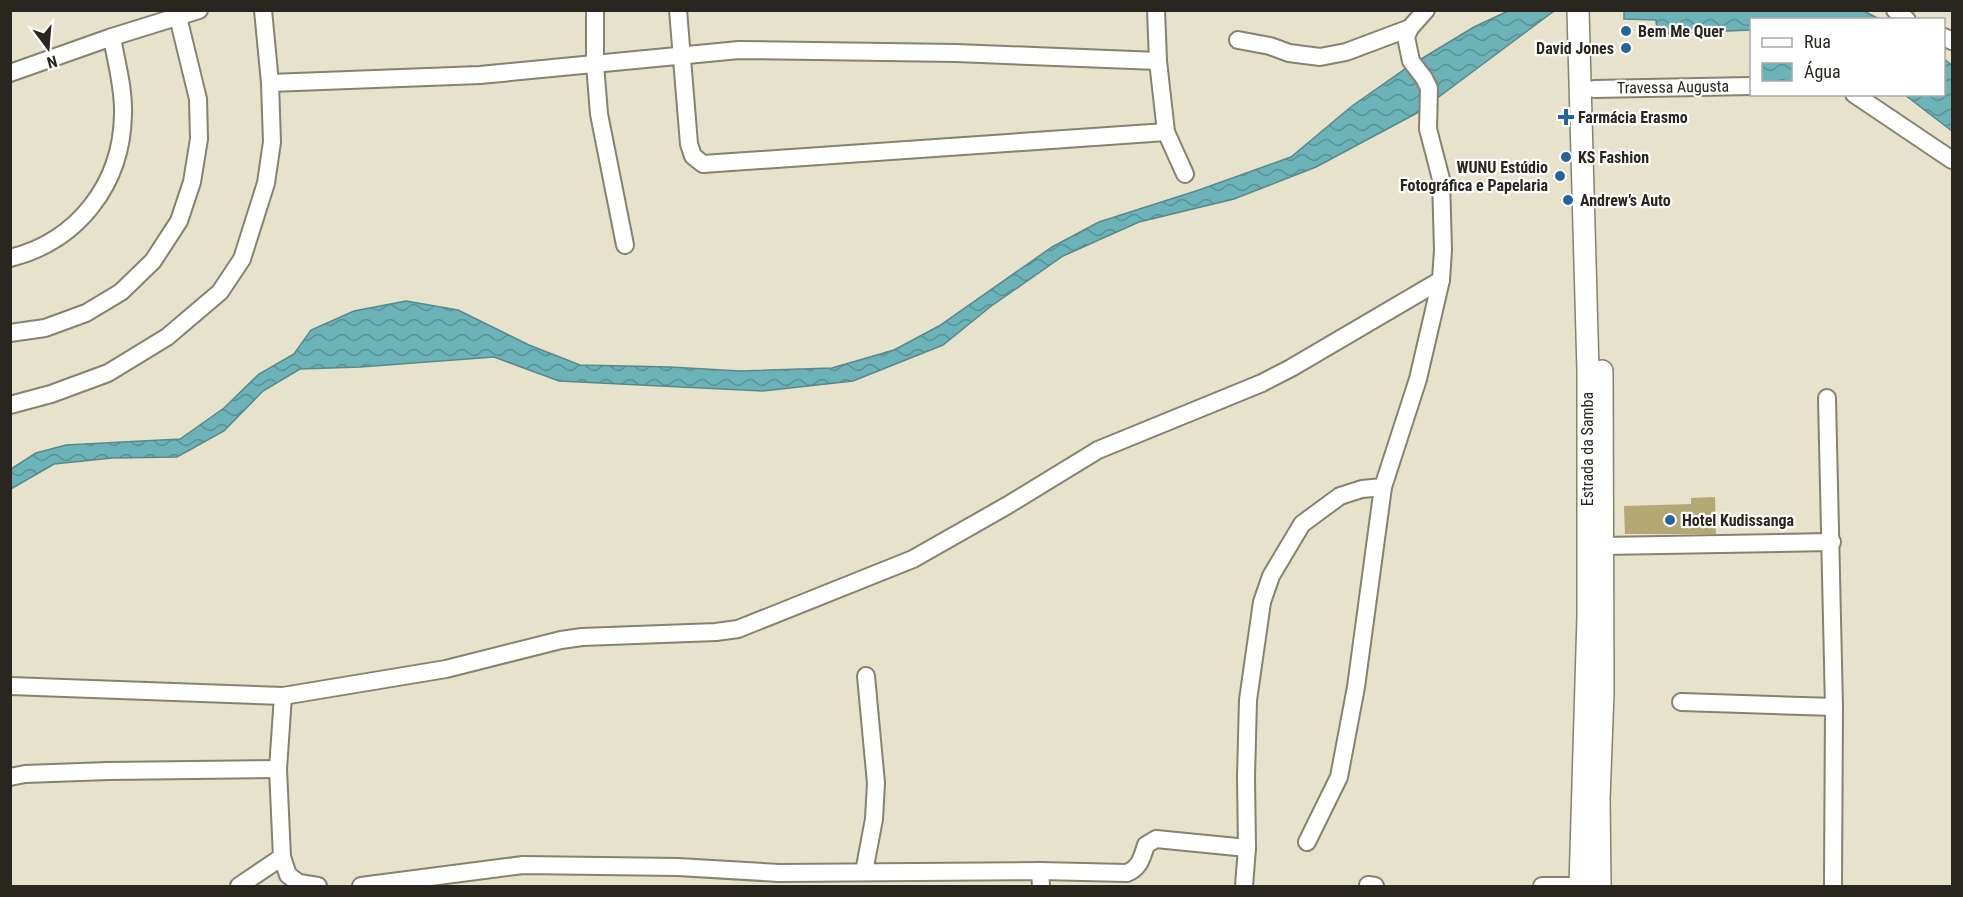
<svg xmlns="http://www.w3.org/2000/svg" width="1963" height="897" font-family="'Roboto Condensed',sans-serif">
<defs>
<pattern id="water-waves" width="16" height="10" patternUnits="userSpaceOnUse" patternTransform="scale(1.5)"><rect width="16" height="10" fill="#6cb3b9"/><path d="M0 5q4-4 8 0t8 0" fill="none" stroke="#599196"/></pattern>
</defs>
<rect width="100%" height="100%" fill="#e6e2cb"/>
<g fill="url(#water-waves)" stroke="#58898a" stroke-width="1.5">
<polygon points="1508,11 1554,11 1417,113 1316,167 1234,199 1139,222 1063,256 990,307 943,345 853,381 763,391 559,381 494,357 360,367 300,369 263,391 224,431 177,457 112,458 54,464 11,489 11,469 36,453 66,445 180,439 224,408 259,374 294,354 311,330 354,311 406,301 458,310 529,345 580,365 670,367 740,371 832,368 894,350 939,326 1052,247 1099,222 1199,190 1291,157 1352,106 1408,67 1474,27"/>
<polygon points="1864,11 1879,19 1752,20 1751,30 1657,34 1656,20 1624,19 1624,11"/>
<polygon points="1944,59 1952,65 1952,131 1905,95 1944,94"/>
</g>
<polygon fill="#b4a974" points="1715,497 1716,534 1625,534 1624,506 1691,504 1691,498"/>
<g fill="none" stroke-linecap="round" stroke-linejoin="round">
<g stroke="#85826d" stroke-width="20">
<g id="minor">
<polyline points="595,10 595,64 599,114 625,245"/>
<polyline points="678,10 689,144 693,156 703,164 1166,132"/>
<polyline points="1156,10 1158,61 1166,132 1185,174"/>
<polyline points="1895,10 1907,20"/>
<polyline points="1944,37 1952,41"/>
<polyline points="1238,40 1270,46 1289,53 1320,57 1346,52 1410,28"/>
<polyline points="10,73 112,37 199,10"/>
<polyline points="270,83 480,75 739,50 956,53 1158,61"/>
<polyline points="1594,89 1752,86"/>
<polyline points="1854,94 1952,160"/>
<path d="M10,258C78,241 122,184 123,114C124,88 116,62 112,37"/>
<polyline points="10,333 45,328 86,313 121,292 153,261 179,221 192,182 199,139 198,99 178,17"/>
<polyline points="1827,398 1834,707 1833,886"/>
<polyline points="10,405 51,394 108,373 167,337 220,292 242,259 266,183 272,142 270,83 263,10"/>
<polyline points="1603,546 1832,542"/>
<polyline points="10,686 283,696 446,669 561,640 582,637 716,632 738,629 913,559 1008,505 1098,450 1262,383 1291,368 1441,280"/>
<polyline points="283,696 278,769 282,857 288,875 299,883 318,886"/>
<polyline points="1681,702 1834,707"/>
<polyline points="10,777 25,774 108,771 278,769"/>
<polyline points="1307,842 1339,777 1356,687 1383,487 1418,379 1441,280 1443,250 1441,179 1428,129 1429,88 1424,78 1411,61 1406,37 1410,28 1426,10"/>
<polyline points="1040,871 1041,886"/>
<polyline points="864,872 874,819 876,783 866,676"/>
<polyline points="1368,885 1375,886"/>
<polyline points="239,886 282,857"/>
<path d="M361,886L523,865L678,867L779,873L1040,871L1127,873C1140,868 1142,857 1146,845L1156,839L1247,848"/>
<polyline points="1244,886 1247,848 1246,777 1248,700 1262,602 1271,576 1302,524 1340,496 1362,489 1383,487"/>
<polyline points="1542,886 1577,886"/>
</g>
</g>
<g stroke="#85826d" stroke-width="24">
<g id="major">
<polyline points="1578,10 1588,371 1588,616 1580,886"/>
<polyline points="1600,886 1599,799 1603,692 1602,371"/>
</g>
</g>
<use href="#minor" stroke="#fff" stroke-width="16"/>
<use href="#major" stroke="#fff" stroke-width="21"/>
</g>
<g fill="#25659b" stroke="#fff" stroke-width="2">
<circle cx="1626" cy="31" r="6"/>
<circle cx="1626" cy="48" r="6"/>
<path d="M1563 108h6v6h6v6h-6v6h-6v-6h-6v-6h6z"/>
<circle cx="1566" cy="157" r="6"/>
<circle cx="1560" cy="176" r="6"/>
<circle cx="1568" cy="200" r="6"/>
<circle cx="1670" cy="520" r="6"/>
</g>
<g text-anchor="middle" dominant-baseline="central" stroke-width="4.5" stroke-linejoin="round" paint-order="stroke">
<g font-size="16" font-weight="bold" fill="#28261e" stroke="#fff" text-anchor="start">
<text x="1638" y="31">Bem Me Quer</text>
<text x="1614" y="48" text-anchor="end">David Jones</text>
<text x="1578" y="117">Farmácia Erasmo</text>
<text x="1578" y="157">KS Fashion</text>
<text x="1548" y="167" text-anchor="end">WUNU Estúdio<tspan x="1548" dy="18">Fotográfica e Papelaria</tspan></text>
<text x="1580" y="200">Andrew’s Auto</text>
<text x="1682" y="520">Hotel Kudissanga</text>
</g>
<g font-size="16" fill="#28261e" stroke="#fff">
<text transform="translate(1673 87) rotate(-1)">Travessa Augusta</text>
<text transform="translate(1587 449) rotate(-90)">Estrada da Samba</text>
</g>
</g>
<rect width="1963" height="897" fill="none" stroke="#28261e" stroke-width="24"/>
<rect x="1750" y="18" width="195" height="78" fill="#ffffff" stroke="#a9a8a5" stroke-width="1.5"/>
<rect x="1762" y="38" width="30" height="9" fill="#ffffff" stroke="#a9a8a5" stroke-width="1.5"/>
<text x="1804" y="48" font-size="18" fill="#28261e">Rua</text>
<rect x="1762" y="63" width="30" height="18" fill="url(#water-waves)" stroke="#a9a8a5" stroke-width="1.5"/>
<text x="1804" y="78" font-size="18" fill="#28261e">Água</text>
<g transform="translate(48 48) rotate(164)" stroke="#ffffff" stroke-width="4.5" paint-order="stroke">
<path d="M0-4.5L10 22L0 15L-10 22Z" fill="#28261e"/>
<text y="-9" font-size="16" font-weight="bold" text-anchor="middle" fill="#28261e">N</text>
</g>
</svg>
